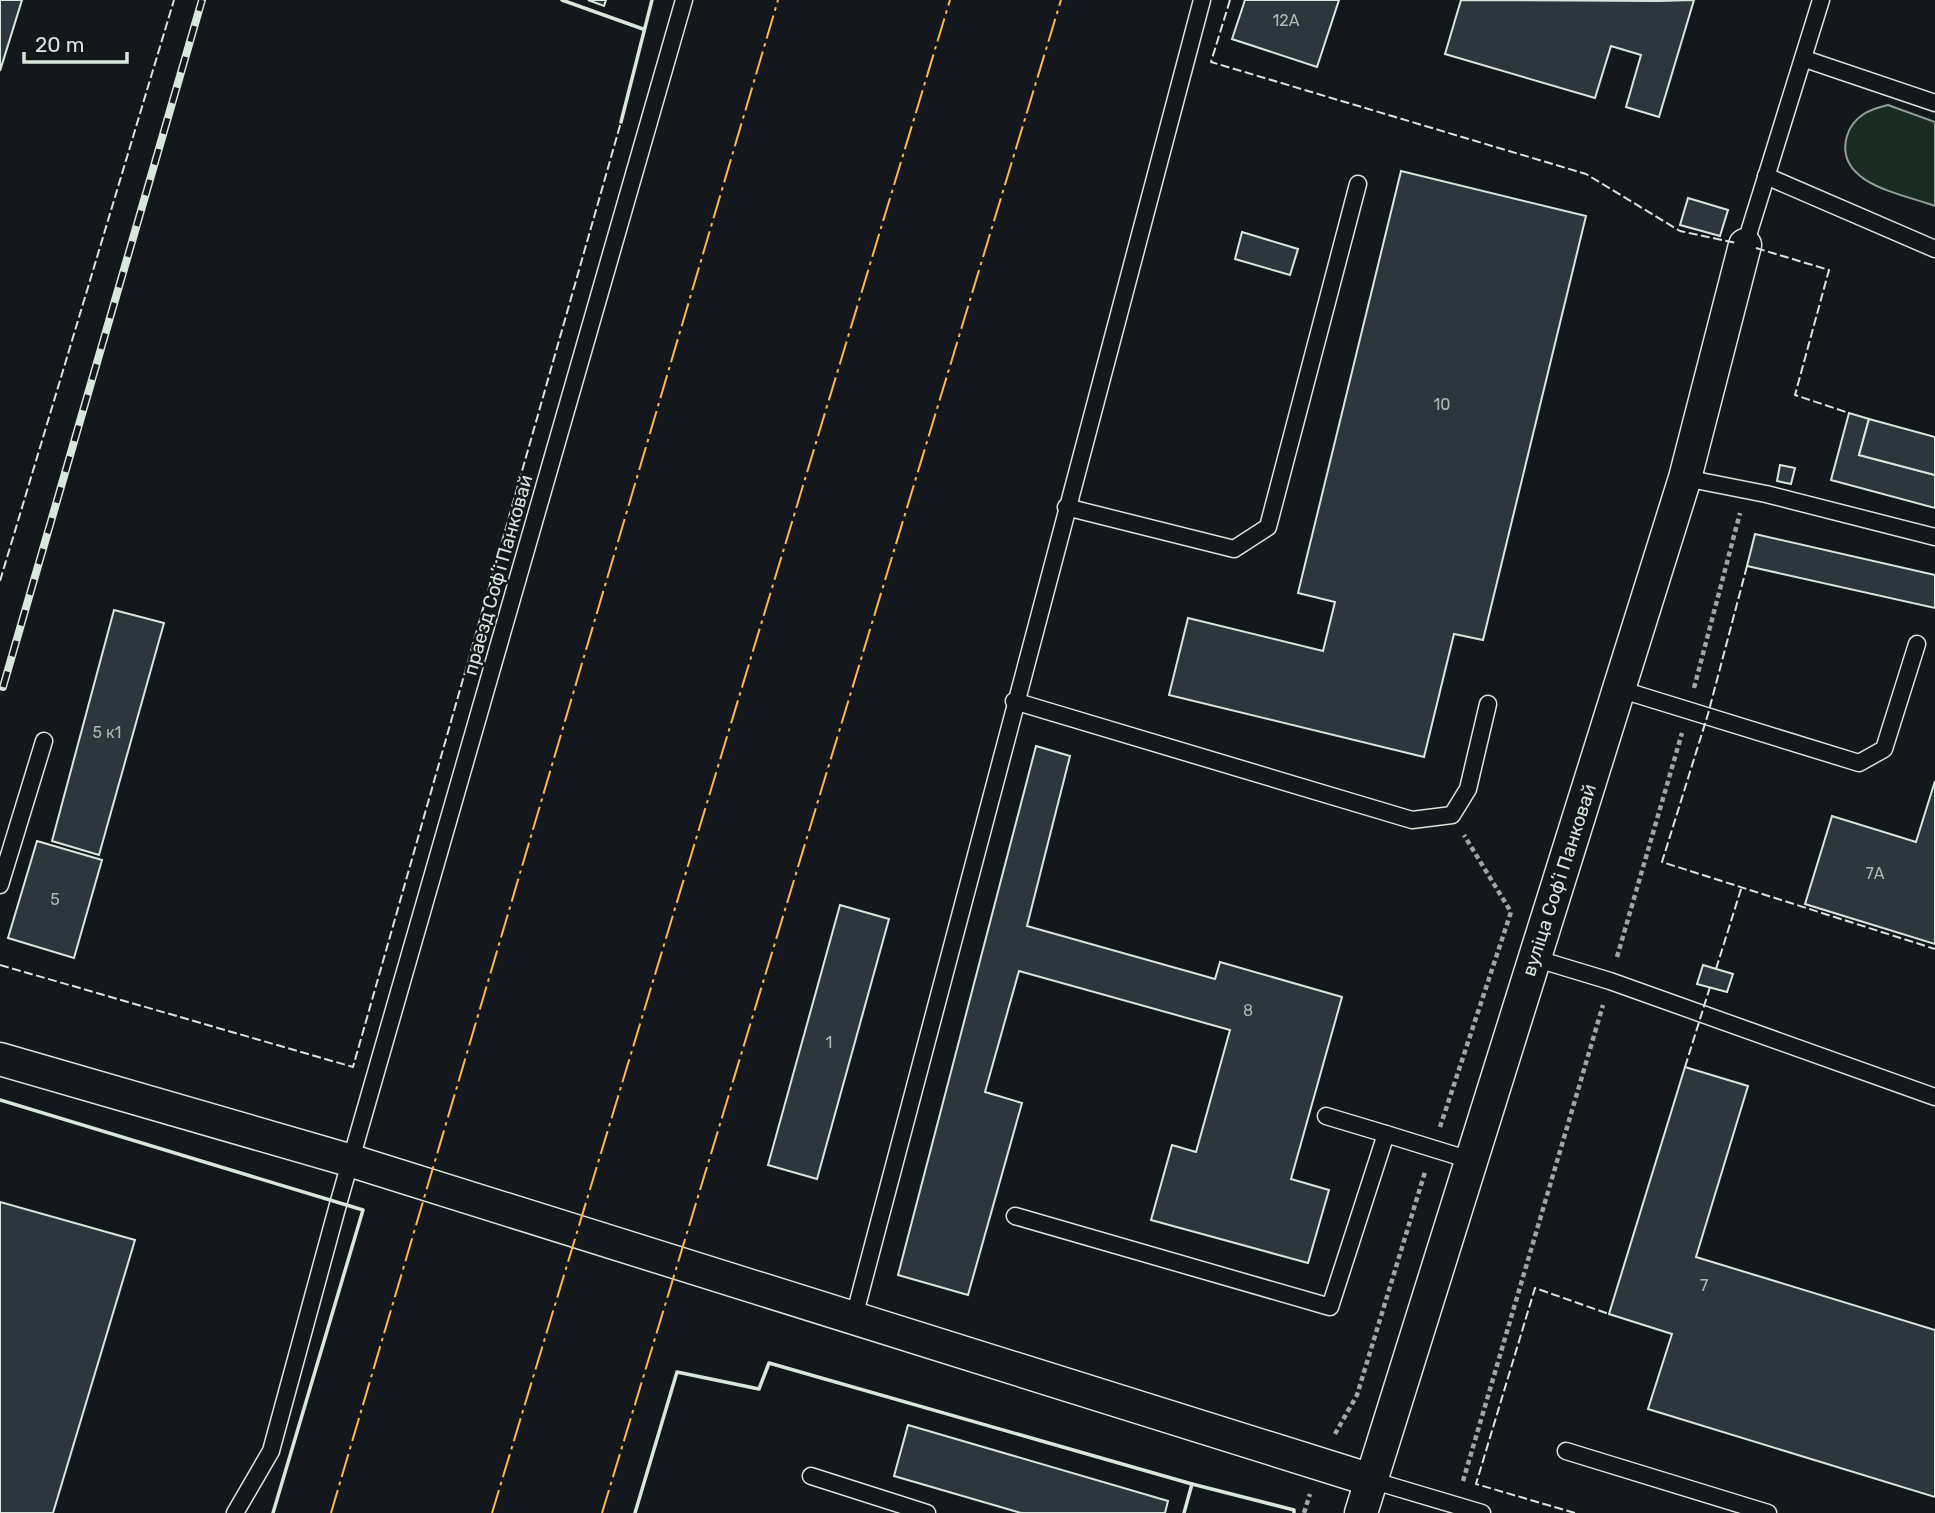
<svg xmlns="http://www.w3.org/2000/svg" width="1935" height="1513" font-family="Rubik,sans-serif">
<rect width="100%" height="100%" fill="#14181c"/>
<path fill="#1a2d24" stroke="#939e99" stroke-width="2" d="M1888,105L1935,122V206C1903,194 1833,184 1847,136C1853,116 1870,109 1888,105Z"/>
<g fill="#2c363c" stroke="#d8e6dc" stroke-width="2">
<polygon points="0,0 22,0 0,71"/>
<polygon points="588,0 606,0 604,6"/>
<polygon points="1245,0 1339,0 1317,67 1232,39"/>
<polygon points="1461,0 1658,1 1694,0 1659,117 1626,107 1641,55 1611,46 1595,98 1445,54"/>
<polygon points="1401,171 1586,216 1483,640 1454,634 1424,757 1169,695 1188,618 1323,651 1335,602 1298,593"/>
<polygon points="1688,198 1728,210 1720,236 1680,225"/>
<polygon points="1242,232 1298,249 1290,275 1235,259"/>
<polygon points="1849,413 1869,419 1859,455 1935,475 1935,508 1831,480"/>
<polygon points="1869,419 1935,437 1935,475 1859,455"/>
<polygon points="1780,465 1795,468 1791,484 1777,481"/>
<polygon points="1755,534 1935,575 1935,608 1747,566"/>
<polygon points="114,610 164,623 99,855 52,841"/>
<polygon points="1036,746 1070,756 1027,926 1215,979 1220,962 1342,997 1291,1179 1329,1190 1308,1263 1151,1220 1172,1145 1196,1152 1230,1030 1019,971 985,1092 1022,1103 968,1295 898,1275"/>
<polygon points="1935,781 1935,944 1805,904 1832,816 1916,842"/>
<polygon points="37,841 102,860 74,958 8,938"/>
<polygon points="840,905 889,919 817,1179 768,1165"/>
<polygon points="1703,965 1733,974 1727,992 1697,984"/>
<polygon points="1685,1067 1748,1086 1696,1257 1935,1330 1935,1497 1648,1409 1672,1334 1609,1314"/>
<polygon points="0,1202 135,1240 53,1513 0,1513"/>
<polygon points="908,1425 1168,1501 1165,1513 1021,1513 894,1476"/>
</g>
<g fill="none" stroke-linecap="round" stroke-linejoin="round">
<g stroke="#d8e6dc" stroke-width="19">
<g id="service">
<polyline points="1805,59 1935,103"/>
<polyline points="1766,176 1935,249"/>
<polyline points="1745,245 1821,0"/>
<polyline points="1685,478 1766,494 1935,537"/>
<polyline points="1066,507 1234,549 1268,527 1358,184"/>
<polyline points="1619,689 1859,763 1884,749 1917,644"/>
<polyline points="1014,701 1412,820 1452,815 1468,789 1488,704"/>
<polyline points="0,885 44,741"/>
<polyline points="1534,958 1610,981 1935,1097"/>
<polyline points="1326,1116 1386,1134"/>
<polyline points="1015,1216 1330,1307 1386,1134 1470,1160"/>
<polyline points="854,1317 1202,0"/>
<polyline points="1566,1451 1768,1513"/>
<polyline points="811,1476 927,1513"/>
<polyline points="1371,1480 1482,1513"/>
<polyline points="235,1513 271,1451 339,1201 684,0"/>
</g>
</g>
<g stroke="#d8e6dc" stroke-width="35">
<g id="minor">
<polyline points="0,1059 352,1161 1371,1480"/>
<polyline points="1361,1513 1685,478 1745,245"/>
</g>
</g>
<g stroke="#9da8a2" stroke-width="4.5" stroke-dasharray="5 3.5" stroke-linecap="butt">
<polyline points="1694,688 1740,513"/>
<polyline points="1617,957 1682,733"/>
<polyline points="1440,1127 1511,912 1464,835"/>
<polyline points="1335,1434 1357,1395 1425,1172"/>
<polyline points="1463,1481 1603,1005"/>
<polyline points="1304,1513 1310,1494"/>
</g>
<use href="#service" stroke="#14181c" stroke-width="16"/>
<use href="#minor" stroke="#14181c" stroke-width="32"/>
<g stroke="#d8e6dc" stroke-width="8">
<polyline id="rail" points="3,687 202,0"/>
</g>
<use href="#rail" stroke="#14181c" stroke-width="5" stroke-dasharray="16" stroke-linecap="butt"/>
<g stroke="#d8e6dc" stroke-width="2" stroke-dasharray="9 3.5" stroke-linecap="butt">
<polyline points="1230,0 1211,62 1586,174 1680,231 1736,243"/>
<polyline points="1756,248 1829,270 1795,395 1849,413"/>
<polyline points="1747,566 1708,714 1662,862 1935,949"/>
<polyline points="0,581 174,0"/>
<polyline points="0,965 353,1067 621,122"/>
<polyline points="1716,969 1742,886"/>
<polyline points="1685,1067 1710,987"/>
<polyline points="1575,1513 1476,1484 1535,1288 1609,1314"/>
</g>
<g stroke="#d8e6dc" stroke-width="3.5">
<polyline points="562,0 643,29"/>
<polyline points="621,122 652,0"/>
<polyline points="0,1100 363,1210 273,1513"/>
<polyline points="1192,1484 1294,1510 1294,1513"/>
<polyline points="635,1513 677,1372 759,1389 769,1363 1192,1484 1184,1513"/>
</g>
<g stroke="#ffb74d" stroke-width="2" stroke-dasharray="24 5 3.5 5" stroke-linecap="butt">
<polyline points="331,1513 778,0"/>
<polyline points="492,1513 950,0"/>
<polyline points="602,1513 1061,0"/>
</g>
</g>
<g text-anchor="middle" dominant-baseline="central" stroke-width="5" stroke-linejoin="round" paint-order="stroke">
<g font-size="16" fill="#adbab4">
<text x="1286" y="20">12А</text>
<text x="1442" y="404">10</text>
<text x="107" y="732">5 к1</text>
<text x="1875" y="873">7А</text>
<text x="55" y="899">5</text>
<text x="1248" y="1010">8</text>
<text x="829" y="1042">1</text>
<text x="1704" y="1285">7</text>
</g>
<g font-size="19" fill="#d8e6dc" stroke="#14181c">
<text transform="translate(498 575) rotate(-74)">праезд Софʼі Панковай</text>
<text transform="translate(1559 880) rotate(-72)">вуліца Софʼі Панковай</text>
</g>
</g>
<path d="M24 52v10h103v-10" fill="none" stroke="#d8e6dc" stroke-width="3.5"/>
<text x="35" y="52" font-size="21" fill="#d8e6dc" stroke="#14181c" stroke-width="5" paint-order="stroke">20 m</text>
</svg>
